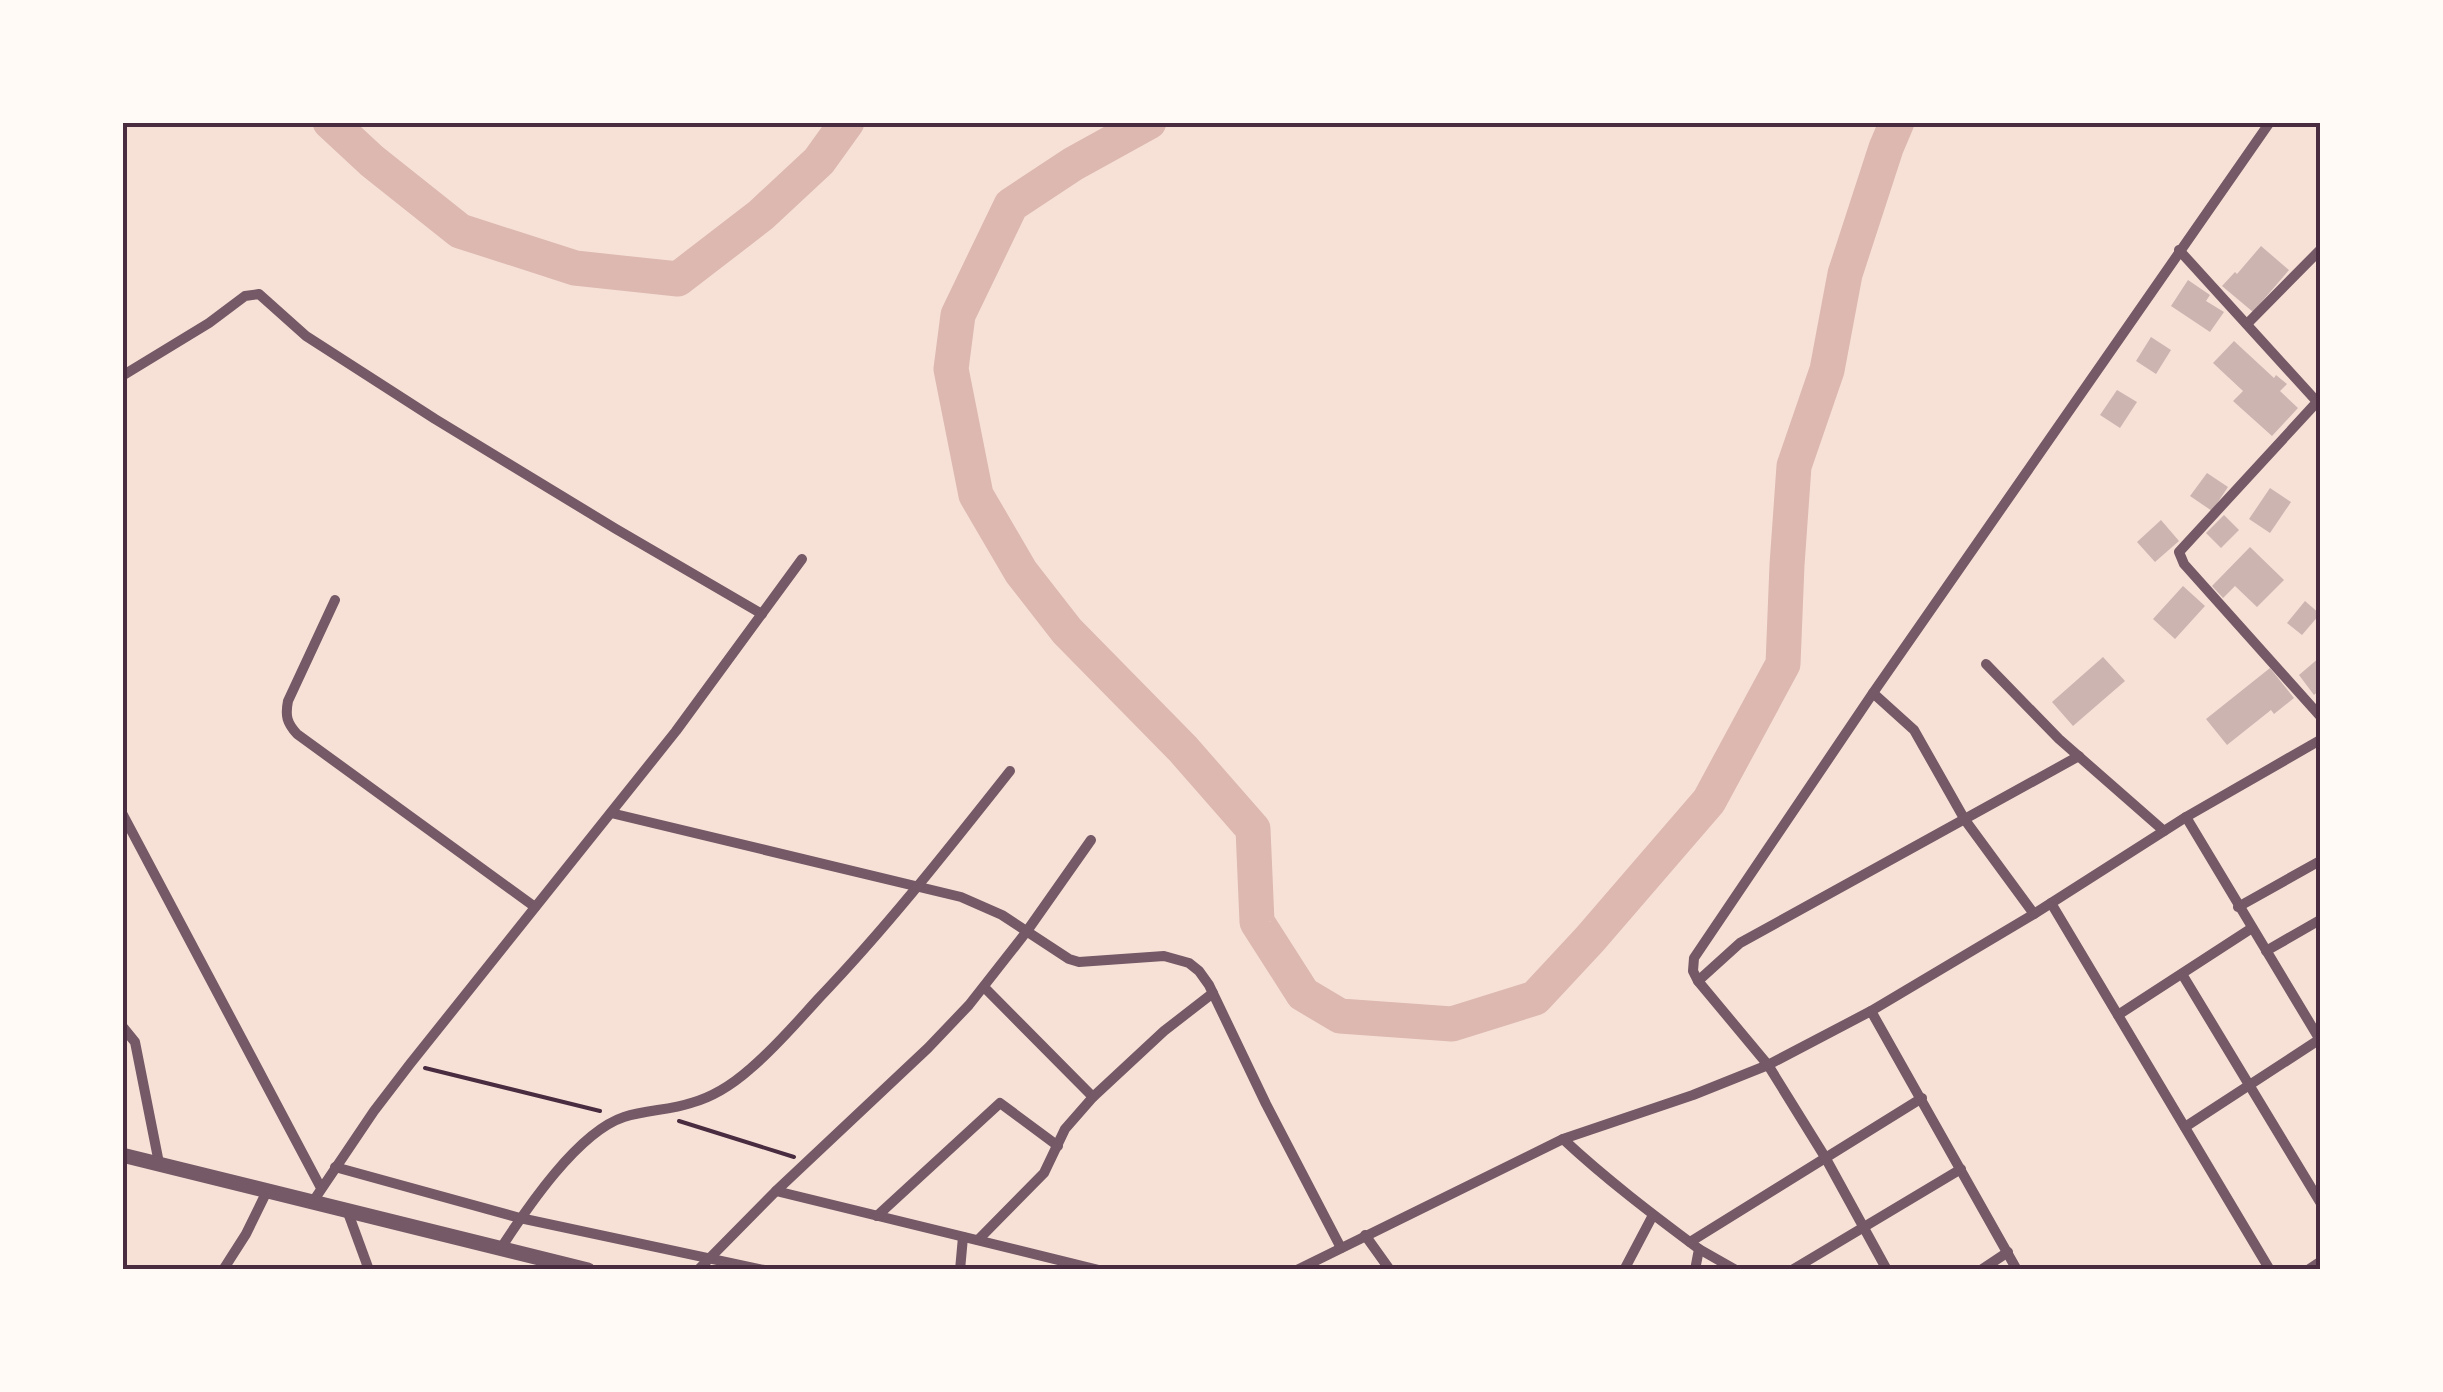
<svg xmlns="http://www.w3.org/2000/svg" width="2443" height="1392" font-family="Cabin,sans-serif">
<rect width="100%" height="100%" fill="#f7e1d7"/>
<g fill="none" stroke-linecap="round" stroke-linejoin="round">
<g stroke="#dcb8b0" stroke-width="35">
<polyline points="330,122 372,161 460,231 575,268 678,279 761,215 819,161 847,122"/>
<polyline points="1149,122 1073,164 1011,205 958,315 951,369 976,495 1021,572 1067,631 1183,749 1253,829 1257,922 1303,994 1340,1016 1452,1024 1535,998 1590,939 1709,801 1783,664 1787,565 1794,466 1827,370 1845,274 1886,148 1897,122"/>
</g>
</g>
<g fill="#ccb4b1">
<polygon points="2261,246 2289,270 2253,312 2222,286 2235,272 2237,274"/>
<polygon points="2188,280 2210,295 2206,301 2224,312 2210,332 2171,306"/>
<polygon points="2151,337 2171,350 2156,374 2136,361"/>
<polygon points="2234,341 2274,378 2276,375 2287,384 2280,391 2298,408 2272,436 2233,401 2243,391 2213,363"/>
<polygon points="2117,390 2137,402 2120,428 2100,415"/>
<polygon points="2207,473 2228,487 2212,511 2190,496"/>
<polygon points="2270,488 2291,502 2270,533 2249,519"/>
<polygon points="2224,515 2239,530 2221,548 2206,533"/>
<polygon points="2161,520 2179,541 2155,562 2137,542"/>
<polygon points="2250,547 2284,580 2257,607 2235,586 2223,598 2212,586"/>
<polygon points="2183,586 2205,606 2175,639 2153,619"/>
<polygon points="2305,601 2320,614 2302,635 2287,623"/>
<polygon points="2103,657 2125,681 2073,726 2052,702"/>
<polygon points="2320,657 2320,690 2314,695 2299,675"/>
<polygon points="2270,668 2294,698 2274,714 2271,710 2227,745 2206,719"/>
</g>
<g fill="none" stroke-linecap="round" stroke-linejoin="round">
<g stroke="#4a2c40" stroke-width="4">
<polyline points="425,1068 600,1111"/>
<polyline points="679,1121 794,1157"/>
</g>
<g stroke="#755966" stroke-width="10">
<polyline points="2179,250 2320,405"/>
<polyline points="2247,324 2320,250"/>
<polyline points="122,376 209,323 245,296 259,294 306,336 435,419 616,529 762,614"/>
<polyline points="2317,402 2179,552 2184,564 2320,716"/>
<path d="M335,600L288,701C285,716 287,723 297,734L535,907"/>
<polyline points="1986,664 2059,739 2164,831"/>
<polyline points="1873,693 1914,730 1965,820 2034,914"/>
<polyline points="122,813 321,1188"/>
<polyline points="611,813 961,897 1002,915 1069,959 1079,962 1164,956 1189,963 1199,971 1209,985 1266,1104 1341,1248"/>
<polyline points="2186,817 2320,1040"/>
<polyline points="2051,903 2270,1270"/>
<polyline points="2238,907 2320,861"/>
<polyline points="2266,951 2320,920"/>
<polyline points="2182,974 2320,1202"/>
<polyline points="1698,981 1740,943 2079,756"/>
<polyline points="984,987 1093,1097"/>
<polyline points="1871,1011 2017,1270"/>
<polyline points="2118,1015 2252,928"/>
<polyline points="122,1026 135,1042 159,1163"/>
<polyline points="2185,1127 2320,1039"/>
<path d="M1563,1139C1606,1179 1652,1214 1699,1249L1695,1270"/>
<polyline points="335,1167 520,1218 764,1270"/>
<polyline points="776,1191 1099,1270"/>
<polyline points="314,1200 374,1111 410,1064 676,731 802,559"/>
<polyline points="347,1210 369,1270"/>
<polyline points="877,1216 1000,1103 1058,1146"/>
<polyline points="1365,1235 1390,1270"/>
<polyline points="978,1240 1044,1173 1065,1129 1093,1097 1164,1031 1213,993"/>
<polyline points="1690,1242 1922,1098"/>
<path d="M501,1248C527,1208 578,1132 624,1117C646,1110 670,1110 691,1103C713,1097 733,1084 750,1069C775,1048 797,1022 819,998C888,926 949,848 1010,771"/>
<polyline points="1699,1249 1736,1270"/>
<polyline points="223,1270 246,1234 267,1191"/>
<polyline points="698,1270 776,1191 928,1048 969,1005 1027,931 1091,840"/>
<polyline points="960,1270 963,1237"/>
<polyline points="1297,1270 1563,1139 1693,1095 1768,1065 1871,1011 2034,914 2186,817 2320,740"/>
<polyline points="1624,1270 1653,1215"/>
<polyline points="1792,1270 1961,1169"/>
<polyline points="1887,1270 1825,1157 1768,1065 1698,981 1693,971 1694,958 1873,693 2270,122"/>
<polyline points="1981,1270 2008,1252"/>
<polyline points="2308,1270 2320,1262"/>
</g>
<path stroke="#755966" stroke-width="15" d="M122,1155C278,1192 433,1232 588,1270"/>
</g>
<rect width="2443" height="1392" fill="none" stroke="#fffaf5" stroke-width="250"/>
<rect x="125" y="125" width="2193" height="1142" fill="none" stroke="#4a2c40" stroke-width="4"/>
</svg>
